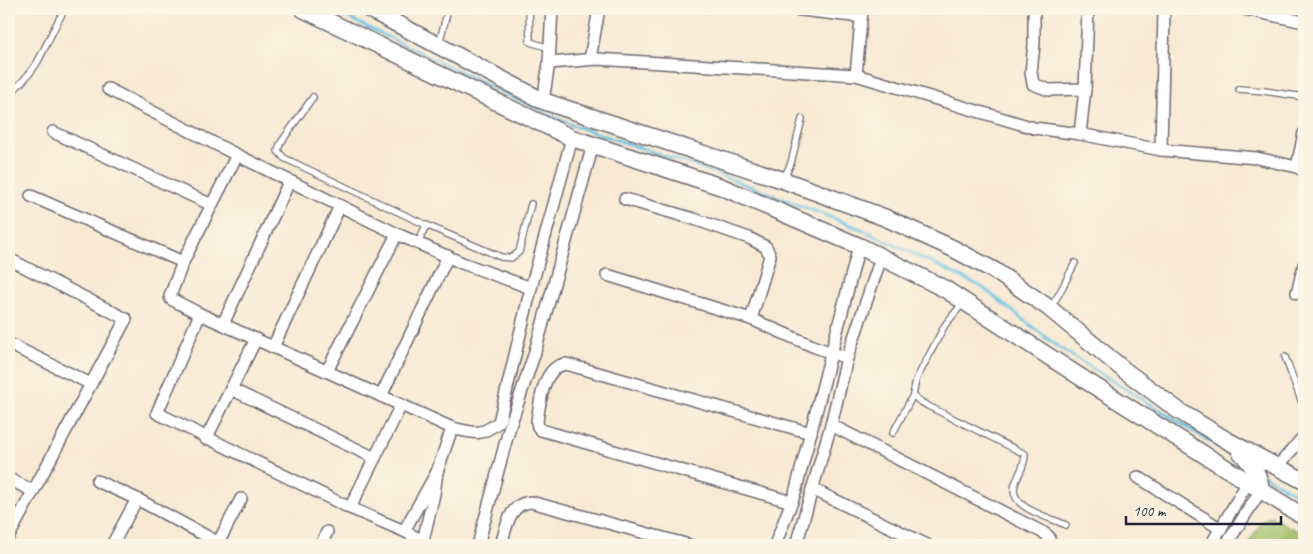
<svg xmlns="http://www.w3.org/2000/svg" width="1313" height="554" font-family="Caveat,sans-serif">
<rect width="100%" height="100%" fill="#fcf5e5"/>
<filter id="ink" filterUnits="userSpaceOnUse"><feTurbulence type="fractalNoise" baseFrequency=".02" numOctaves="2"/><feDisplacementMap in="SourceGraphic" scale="10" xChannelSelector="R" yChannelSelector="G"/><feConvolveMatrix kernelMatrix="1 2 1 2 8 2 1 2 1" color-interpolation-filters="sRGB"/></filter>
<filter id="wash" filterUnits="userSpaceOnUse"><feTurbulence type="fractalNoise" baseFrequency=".0096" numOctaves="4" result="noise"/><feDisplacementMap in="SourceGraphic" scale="20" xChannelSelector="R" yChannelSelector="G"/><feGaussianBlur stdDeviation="1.12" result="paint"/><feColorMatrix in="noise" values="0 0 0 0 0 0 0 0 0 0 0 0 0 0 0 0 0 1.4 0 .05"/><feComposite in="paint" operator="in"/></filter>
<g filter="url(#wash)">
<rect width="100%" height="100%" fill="#f8e9d3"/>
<polygon fill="#a2c16a" stroke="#627252" points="1271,516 1304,535 1304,545 1247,545 1262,521"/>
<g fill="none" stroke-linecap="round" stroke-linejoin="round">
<g stroke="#65c2e3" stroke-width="3">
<polyline points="330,9 547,114 572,125 710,171 861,229 982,287 1058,347 1235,457"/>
<polyline points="1264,475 1304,499"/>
</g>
</g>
</g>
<g filter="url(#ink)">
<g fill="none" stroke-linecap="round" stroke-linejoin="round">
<g stroke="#6d6870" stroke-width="8">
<g id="lane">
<polyline points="529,9 530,42 550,48"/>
<polyline points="439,44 448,9"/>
<polyline points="1239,89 1264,91 1304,97"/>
<path d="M9,95C19,85 30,75 37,63C46,47 53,29 62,14"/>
<polyline points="313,97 280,144 278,151 284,158 426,225 501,257 511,258 519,252 531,204"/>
<polyline points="784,178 791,163 802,119"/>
<polyline points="418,243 426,225"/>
<path d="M963,303L945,325L916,380L913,395L918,400L928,406L1025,454C1025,466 1019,473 1015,484C1007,508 1049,517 1066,525"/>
<polyline points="1051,307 1059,294 1075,263"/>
<polyline points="1285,357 1304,408"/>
<polyline points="893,433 913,395"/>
</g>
</g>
<g stroke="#6d6870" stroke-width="14">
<g id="street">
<polyline points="793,9 861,17"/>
<polyline points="1034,9 1034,44 1031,72 1033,84 1049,90 1085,89"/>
<polyline points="1244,9 1304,22"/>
<polyline points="590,59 599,9"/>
<polyline points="549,63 597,59 856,75 1034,128 1080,134 1161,150 1257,158 1297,167 1304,171"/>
<polyline points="856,75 862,9"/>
<polyline points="108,89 237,155"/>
<polyline points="543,101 549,63 552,9"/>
<polyline points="53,132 212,205"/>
<polyline points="1080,134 1085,89 1088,9"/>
<polyline points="1161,150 1164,9"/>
<polyline points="1297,167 1304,133"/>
<polyline points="31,196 183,262"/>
<polyline points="625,199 694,219 749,238 766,247 770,256 751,319"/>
<polyline points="9,259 126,319 9,536"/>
<polyline points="607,275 751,319 815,347 847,358"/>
<path d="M531,288L462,263L397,234L237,155L183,262L170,296L171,299L200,314L452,428C475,433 479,437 499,422L531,288L572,138"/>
<polyline points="1297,293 1304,265"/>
<polyline points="200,314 157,413 350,508 404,531 423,541 434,494 437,472"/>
<polyline points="223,324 289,182"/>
<polyline points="9,344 91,384"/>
<polyline points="273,347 340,206"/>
<polyline points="327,371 397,234"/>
<polyline points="231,389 375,458"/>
<polyline points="381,396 448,256"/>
<polyline points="831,425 1044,533 1049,537 1049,545"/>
<polyline points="206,439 256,339"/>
<polyline points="1277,467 1304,436"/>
<polyline points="1138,477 1221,529"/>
<polyline points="9,479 33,491"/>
<polyline points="97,481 137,499 223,545"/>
<polyline points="812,489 927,545"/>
<path d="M792,502L541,430L538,427L537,421C540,402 543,366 566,364L811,433"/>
<polyline points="350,508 401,405"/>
<polyline points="404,531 437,472 452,428"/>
<polyline points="112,545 137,499"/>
<polyline points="217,545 241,499"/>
<polyline points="321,545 327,532"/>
<polyline points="478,545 510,426 534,355 593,145"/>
<path d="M501,545C506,528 509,503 531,502L689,545"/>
<polyline points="775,545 795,493 859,246"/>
<polyline points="796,545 831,425 847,358 881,258"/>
<polyline points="1211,545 1248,482"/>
<polyline points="1226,545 1261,490"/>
</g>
</g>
<g stroke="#6d6870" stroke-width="19">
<g id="secondary">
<polyline points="303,9 572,138 722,187 859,246 945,289 1085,380 1304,517"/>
<polyline points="369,9 543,101 783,180 886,218 952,248 995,271 1049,308 1124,370 1179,411 1228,441 1304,481"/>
<path d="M1240,451C1250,462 1260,474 1261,490"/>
</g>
</g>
<use href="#lane" stroke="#fff" stroke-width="5.5"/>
<use href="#street" stroke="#fff" stroke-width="11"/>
<use href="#secondary" stroke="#fff" stroke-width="16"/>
</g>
</g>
<rect width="1313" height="554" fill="none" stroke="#fcf5e5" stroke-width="30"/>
<path d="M1126 516v8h155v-8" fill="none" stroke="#22223b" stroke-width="2.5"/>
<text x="1133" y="516" font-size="15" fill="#22223b" stroke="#fcf5e5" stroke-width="4" paint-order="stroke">100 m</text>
</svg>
